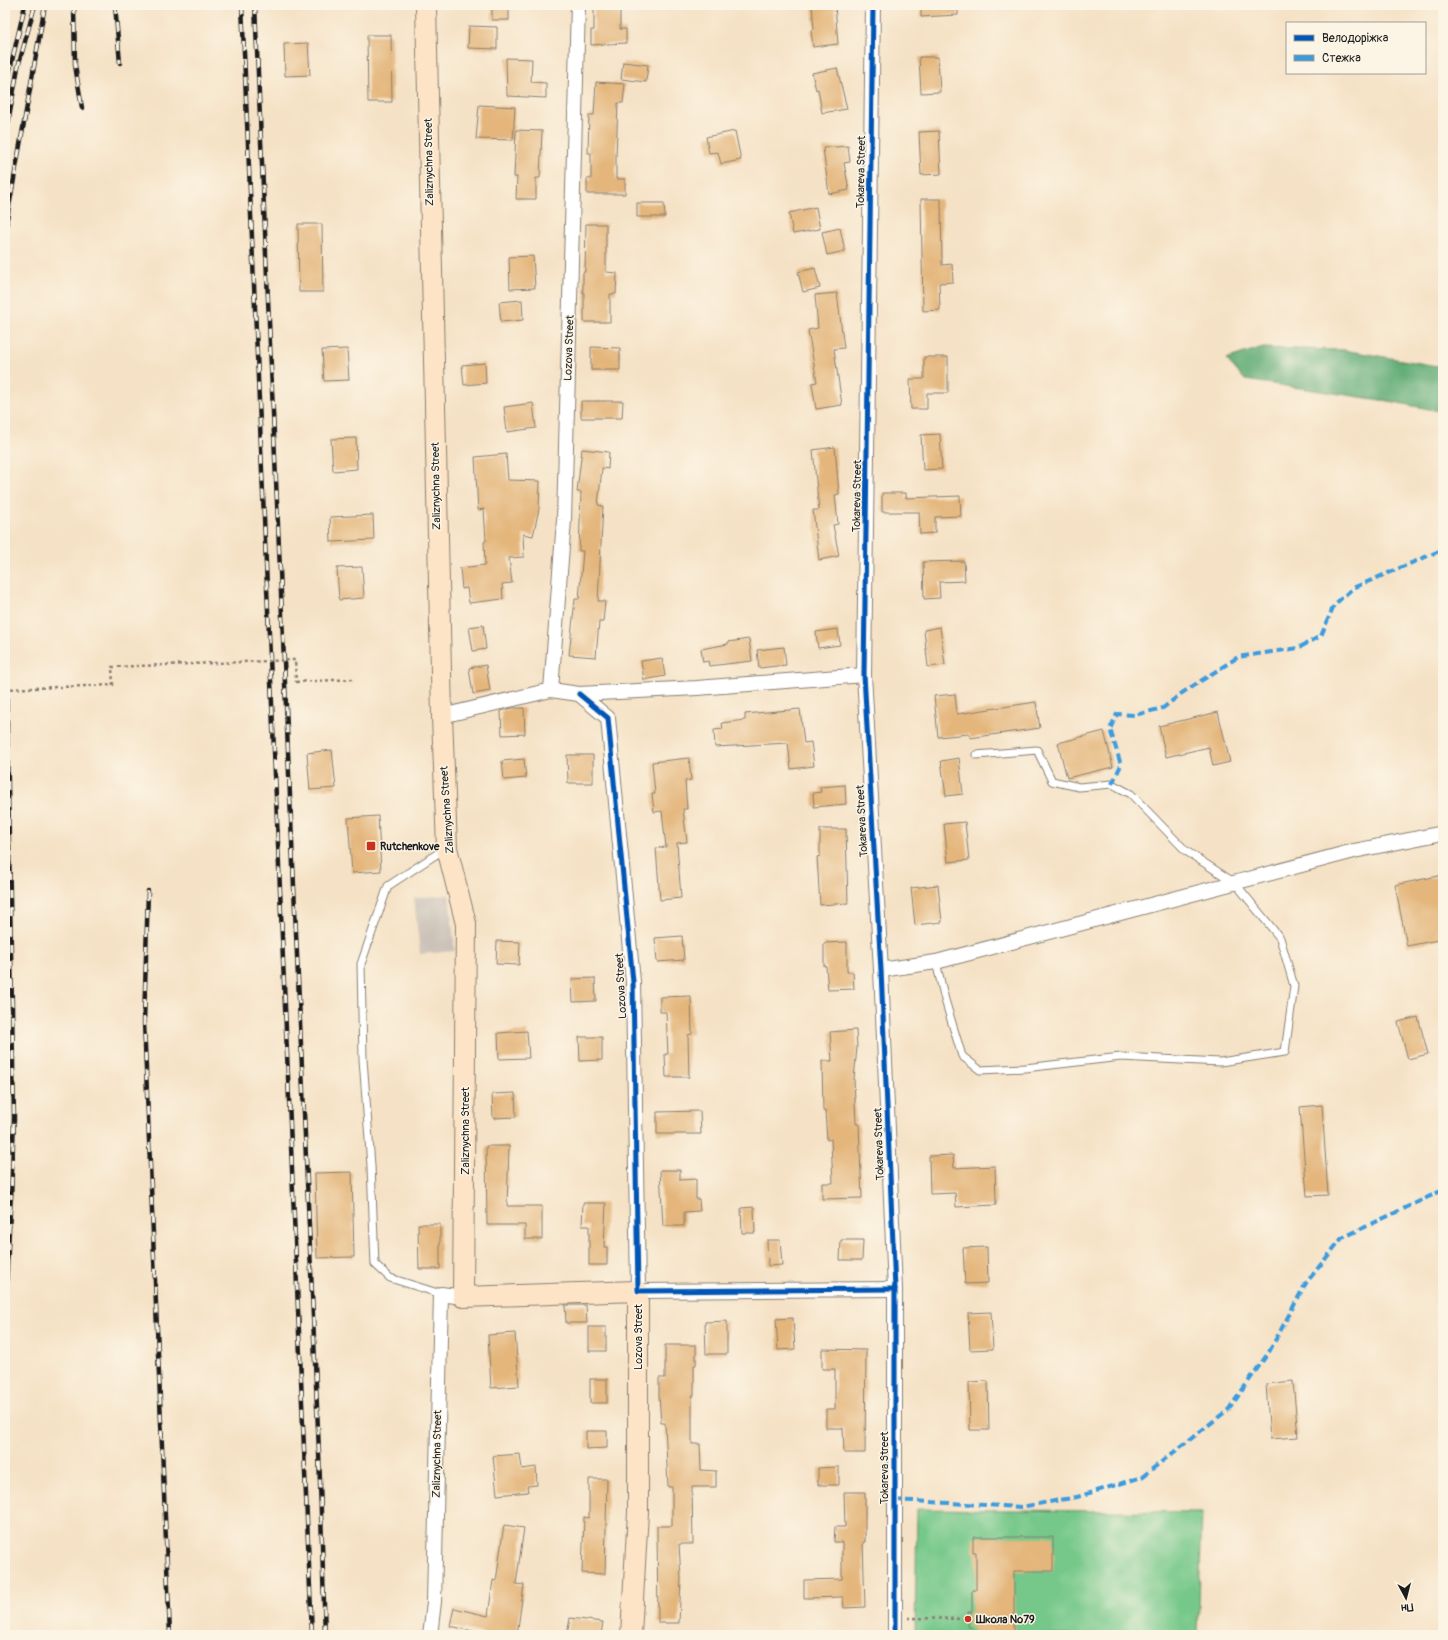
<svg xmlns="http://www.w3.org/2000/svg" width="1448" height="1640" font-family="Pangolin,sans-serif">
<rect width="100%" height="100%" fill="#fcf5e5"/>
<filter id="ink" filterUnits="userSpaceOnUse"><feTurbulence type="fractalNoise" baseFrequency=".025" numOctaves="2"/><feDisplacementMap in="SourceGraphic" scale="8" xChannelSelector="R" yChannelSelector="G"/><feConvolveMatrix kernelMatrix="1 2 1 2 8 2 1 2 1" color-interpolation-filters="sRGB"/></filter>
<filter id="wash" filterUnits="userSpaceOnUse"><feTurbulence type="fractalNoise" baseFrequency=".012" numOctaves="4" result="noise"/><feDisplacementMap in="SourceGraphic" scale="16" xChannelSelector="R" yChannelSelector="G"/><feGaussianBlur stdDeviation="0.9" result="paint"/><feColorMatrix in="noise" values="0 0 0 0 0 0 0 0 0 0 0 0 0 0 0 0 0 1.4 0 .05"/><feComposite in="paint" operator="in"/></filter>
<g filter="url(#wash)">
<rect width="100%" height="100%" fill="#f5e2c6"/>
<polygon fill="#ccc2b9" points="449,895 455,951 420,954 414,898"/>
<polygon fill="#76c88a" stroke="#497253" points="917,1509 1202,1512 1198,1635 915,1635"/>
<polygon fill="#60ac76" stroke="#3e6449" points="1260,348 1344,350 1443,367 1443,412 1394,402 1245,380 1226,359"/>
<g id="blocks">
<g fill="#e4b67c">
<rect x="492" y="5" width="17" height="15"/>
<polygon points="812,5 835,5 838,44 813,47 811,30 814,29"/>
<polygon points="921,5 958,5 958,15 921,17"/>
<polygon points="594,6 620,6 620,29 626,29 626,43 591,45 591,30 594,30"/>
<polygon points="469,26 497,27 497,49 468,48"/>
<polygon points="367,35 391,35 392,102 368,102"/>
<polygon points="308,43 310,75 285,76 284,44"/>
<polygon points="919,57 938,57 940,92 921,93"/>
<polygon points="506,58 532,59 531,82 546,83 546,98 507,96"/>
<polygon points="623,62 648,65 646,82 621,79"/>
<polygon points="837,68 847,109 822,113 818,89 816,90 812,73"/>
<polygon points="596,82 625,84 623,103 618,103 616,157 616,179 625,179 625,194 587,194 587,179 591,179 591,153 588,153 589,115 594,115"/>
<polygon points="479,105 515,107 513,140 476,139"/>
<polygon points="516,130 542,131 540,178 536,178 536,199 516,199 517,177 514,177"/>
<polygon points="735,131 741,160 721,164 718,152 709,153 706,137"/>
<polygon points="939,131 941,174 921,175 919,132"/>
<polygon points="848,146 850,162 844,163 849,190 829,194 823,148"/>
<polygon points="921,199 941,199 942,265 952,264 953,282 939,283 940,310 923,311"/>
<polygon points="637,203 664,203 665,217 637,217"/>
<polygon points="816,207 820,229 793,234 789,213"/>
<polygon points="298,224 322,224 323,292 299,292"/>
<polygon points="586,224 606,224 606,272 617,273 616,294 610,294 610,322 584,322 584,293 583,293 583,272 585,272"/>
<polygon points="840,228 845,251 827,255 822,232"/>
<polygon points="533,256 535,288 510,289 509,257"/>
<polygon points="815,268 820,288 803,292 798,272"/>
<polygon points="837,293 844,348 834,349 842,405 816,409 812,383 817,382 808,330 818,328 815,295"/>
<polygon points="522,300 523,320 501,322 499,302"/>
<polygon points="591,347 620,348 620,370 591,370"/>
<polygon points="347,349 349,380 324,381 322,350"/>
<polygon points="924,357 948,357 948,393 927,393 927,409 911,409 910,379 924,379"/>
<polygon points="485,363 486,383 464,385 462,365"/>
<polygon points="581,401 623,401 622,418 581,418"/>
<polygon points="533,403 536,428 507,432 504,407"/>
<polygon points="940,434 942,469 923,470 921,435"/>
<polygon points="356,438 357,469 333,471 331,439"/>
<polygon points="835,447 839,494 835,495 838,524 833,525 839,556 819,560 813,510 819,510 813,450"/>
<polygon points="582,449 609,452 608,469 602,468 598,505 603,506 598,601 605,601 603,622 599,622 596,657 569,655 575,599 579,599 583,551 579,551 581,492 577,492"/>
<polygon points="506,454 508,480 540,481 539,509 533,536 523,534 524,557 509,558 512,583 502,584 503,599 469,603 467,588 462,589 460,568 485,565 484,542 486,541 484,509 478,510 475,457"/>
<polygon points="882,493 906,493 906,498 960,496 961,516 935,517 935,533 920,534 919,512 882,512"/>
<polygon points="373,515 374,540 331,542 330,517"/>
<polygon points="964,561 965,581 939,582 940,598 924,599 923,562"/>
<polygon points="362,567 364,598 339,600 337,568"/>
<polygon points="483,625 486,649 473,651 469,627"/>
<polygon points="940,627 945,665 928,667 924,630"/>
<polygon points="838,629 840,645 818,648 816,632"/>
<polygon points="749,639 752,661 709,666 708,661 703,662 701,649 728,644 728,642"/>
<polygon points="784,647 786,665 759,668 757,650"/>
<polygon points="662,658 665,676 644,680 641,661"/>
<polygon points="486,665 490,691 473,694 469,668"/>
<polygon points="955,694 957,714 1036,702 1040,728 970,738 969,734 938,737 934,696"/>
<polygon points="512,708 524,708 525,734 502,735 501,711"/>
<polygon points="800,709 804,743 811,742 814,766 791,769 788,743 715,747 714,730 723,729 722,723 745,720 745,714"/>
<polygon points="1218,712 1230,762 1213,766 1209,747 1166,757 1159,726"/>
<polygon points="1104,731 1113,767 1067,778 1058,743"/>
<polygon points="332,750 336,788 310,790 307,753"/>
<polygon points="567,755 593,755 593,783 568,783"/>
<polygon points="689,758 691,780 685,781 687,809 683,809 687,842 677,843 681,898 660,900 656,848 666,847 662,811 654,812 652,794 655,794 652,762"/>
<polygon points="959,758 963,794 946,796 941,761"/>
<polygon points="524,759 526,778 504,780 502,761"/>
<polygon points="845,785 846,804 814,807 813,793 821,792 820,787"/>
<polygon points="378,816 381,871 352,873 348,818"/>
<polygon points="965,822 969,860 948,862 944,824"/>
<polygon points="820,829 846,829 848,903 820,905 817,857 820,856"/>
<polygon points="1443,875 1443,939 1407,946 1395,885"/>
<polygon points="938,885 942,922 915,925 911,888"/>
<polygon points="682,936 684,960 657,962 655,938"/>
<polygon points="497,941 520,942 519,965 496,964"/>
<polygon points="847,942 847,972 853,972 854,989 828,990 826,966 824,966 824,943"/>
<polygon points="595,978 596,1001 573,1002 572,979"/>
<polygon points="691,996 692,1034 688,1035 689,1077 666,1077 665,1054 668,1054 666,1012 660,1012 660,997"/>
<polygon points="1418,1017 1428,1054 1408,1059 1398,1022"/>
<polygon points="856,1030 857,1047 854,1079 856,1124 859,1124 860,1150 862,1198 822,1199 822,1183 833,1183 831,1139 827,1140 825,1111 823,1111 822,1061 832,1061 830,1032"/>
<polygon points="527,1031 529,1058 499,1059 498,1033"/>
<polygon points="579,1037 602,1037 602,1060 580,1061"/>
<polygon points="515,1093 516,1117 493,1118 492,1094"/>
<polygon points="1322,1105 1328,1195 1307,1196 1300,1107"/>
<polygon points="700,1111 701,1134 657,1134 657,1112"/>
<polygon points="486,1146 509,1146 507,1206 542,1206 542,1239 525,1239 525,1225 487,1225"/>
<polygon points="953,1155 954,1168 995,1166 996,1205 956,1207 955,1193 930,1194 929,1156"/>
<polygon points="660,1170 680,1170 680,1180 696,1179 696,1199 699,1199 700,1211 684,1212 684,1226 663,1226"/>
<polygon points="352,1172 354,1257 317,1258 315,1173"/>
<polygon points="583,1203 606,1203 604,1247 607,1247 607,1265 589,1265 589,1226 582,1226"/>
<polygon points="754,1207 755,1233 742,1233 741,1208"/>
<polygon points="418,1224 440,1224 440,1269 419,1269"/>
<polygon points="767,1240 780,1240 782,1265 768,1266"/>
<polygon points="841,1240 863,1240 862,1260 840,1260"/>
<polygon points="987,1247 988,1283 965,1284 963,1248"/>
<polygon points="565,1305 586,1305 587,1323 566,1323"/>
<polygon points="991,1312 993,1349 970,1350 968,1313"/>
<polygon points="793,1318 795,1349 778,1350 776,1319"/>
<polygon points="727,1321 727,1354 706,1354 705,1322"/>
<rect x="589" y="1327" width="17" height="24"/>
<polygon points="515,1333 519,1386 491,1388 488,1335"/>
<polygon points="665,1345 696,1345 696,1365 694,1365 694,1396 692,1396 692,1444 700,1444 701,1470 716,1471 716,1487 692,1487 693,1544 679,1544 681,1579 679,1623 658,1623 657,1526 672,1526 672,1487 668,1487 665,1423 661,1423 659,1396 659,1378 665,1378"/>
<polygon points="822,1349 866,1350 865,1453 844,1453 843,1428 826,1428 826,1409 835,1409 835,1369 822,1369"/>
<rect x="590" y="1379" width="17" height="24"/>
<polygon points="988,1381 989,1430 970,1430 969,1382"/>
<polygon points="1293,1381 1298,1437 1270,1439 1266,1384"/>
<polygon points="586,1431 607,1431 607,1448 586,1449"/>
<polygon points="520,1454 522,1469 536,1467 537,1485 527,1486 528,1492 497,1495 493,1456"/>
<polygon points="839,1467 839,1485 818,1485 818,1468"/>
<polygon points="589,1479 607,1479 605,1574 582,1573 584,1517 589,1518"/>
<polygon points="844,1492 865,1492 865,1542 863,1542 865,1607 844,1608 843,1597 804,1598 804,1580 842,1579 842,1542 834,1542 835,1527 845,1527"/>
<polygon points="504,1525 524,1528 516,1584 524,1585 517,1635 490,1635 450,1626 454,1608 488,1616 493,1580 496,1581"/>
<polygon points="973,1537 1053,1537 1053,1571 1014,1571 1014,1632 1000,1632 1000,1635 974,1635 972,1627 968,1627 968,1612 972,1612 972,1590 976,1590 976,1552 973,1552"/>
<polygon points="570,1618 603,1622 601,1635 567,1635"/>
</g>
</g>
</g>
<g filter="url(#ink)">
<use href="#blocks" fill-opacity="0" stroke="#887f71" stroke-width="1"/>
<g fill="none" stroke-linecap="round" stroke-linejoin="round">
<g stroke="#887f71" stroke-width="9">
<g id="lane">
<polyline points="936,962 945,1000 962,1056 980,1070 1025,1068 1121,1057 1220,1062 1285,1052 1294,986 1280,938 1235,883 1186,851 1131,794 1112,784 1079,787 1052,781 1037,750 976,755"/>
<polyline points="441,1294 390,1278 375,1264 371,1166 363,1059 361,964 388,886 446,848"/>
</g>
</g>
<g stroke="#887f71" stroke-width="16">
<g id="street">
<polyline points="873,5 864,675 881,970 895,1289 895,1635"/>
<polyline points="551,690 564,520 578,5"/>
<polyline points="579,694 608,718 633,982 638,1291 895,1289"/>
<polyline points="442,716 551,690 579,694 697,688 864,675"/>
<polyline points="881,970 936,962 1354,851 1443,833"/>
<polyline points="430,1635 434,1602 441,1294 463,1297"/>
</g>
</g>
<g stroke="#887f71" stroke-width="22">
<polyline id="secondary" points="426,5 442,716 447,848 466,924 463,1297 638,1291 638,1512 631,1635"/>
</g>
<g stroke="#887f71" stroke-width="2.5" stroke-dasharray="3 3" stroke-linecap="butt">
<polyline points="296,682 353,679"/>
<polyline points="908,1618 968,1619"/>
</g>
<use href="#lane" stroke="#fff" stroke-width="7"/>
<use href="#street" stroke="#fff" stroke-width="14"/>
<use href="#secondary" stroke="#fee4c6" stroke-width="20"/>
<g stroke="#1c1c1c" stroke-width="4.5">
<g id="rail">
<polyline points="74,5 75,65 82,108"/>
<polyline points="115,5 120,63"/>
<polyline points="242,5 312,1635"/>
<polyline points="255,5 319,1452 325,1635"/>
<polyline points="5,91 25,5"/>
<polyline points="5,140 18,67 35,5"/>
<polyline points="5,229 45,5"/>
<polyline points="5,248 7,224"/>
<polyline points="5,619 14,1118 11,1199"/>
<polyline points="148,891 144,1022 170,1635"/>
<polyline points="5,1103 8,1150"/>
<polyline points="5,1304 11,1194"/>
</g>
</g>
<use href="#rail" stroke="#fcf5e5" stroke-width="3" stroke-dasharray="9" stroke-linecap="butt"/>
<polyline stroke="#887f71" stroke-width="2.5" stroke-dasharray="3 3" stroke-linecap="butt" points="5,689 113,685 112,667 295,660 296,682"/>
<g stroke="#3c9bdf" stroke-width="4" stroke-dasharray="8 4" stroke-linecap="butt">
<polyline points="1112,784 1121,765 1110,729 1117,714 1135,715 1163,708 1182,693 1238,657 1298,648 1321,636 1334,605 1353,588 1437,552 1443,548"/>
<polyline points="894,1500 1021,1507 1077,1497 1142,1477 1229,1409 1269,1352 1306,1283 1342,1238 1443,1190"/>
</g>
<g stroke="#fcf5e5" stroke-width="8">
<g id="cycleway">
<polyline points="873,5 864,675 881,970 895,1289 895,1635"/>
<polyline points="579,694 608,718 633,982 638,1291 895,1289"/>
</g>
</g>
<use href="#cycleway" stroke="#0057b8" stroke-width="5"/>
</g>
</g>
<g fill="#c8321e" stroke="#fcf5e5" stroke-width="1.5">
<rect x="366" y="841" width="10" height="10" rx="2"/>
<circle cx="968" cy="1619" r="4"/>
</g>
<g text-anchor="middle" dominant-baseline="central" stroke-width="3" stroke-linejoin="round" paint-order="stroke">
<g font-size="11" fill="#1c1c1c" stroke="#fcf5e5">
<text transform="translate(429 162) rotate(-91)">Zaliznychna Street</text>
<text transform="translate(861 172) rotate(-89)">Tokareva Street</text>
<text transform="translate(569 348) rotate(-88)">Lozova Street</text>
<text transform="translate(436 486) rotate(-91)">Zaliznychna Street</text>
<text transform="translate(857 496) rotate(-89)">Tokareva Street</text>
<text transform="translate(447 810) rotate(-94)">Zaliznychna Street</text>
<text transform="translate(862 821) rotate(-93)">Tokareva Street</text>
<text transform="translate(621 986) rotate(-93)">Lozova Street</text>
<text transform="translate(465 1131) rotate(-90)">Zaliznychna Street</text>
<text transform="translate(879 1144) rotate(-92)">Tokareva Street</text>
<text transform="translate(638 1337) rotate(-90)">Lozova Street</text>
<text transform="translate(437 1454) rotate(-89)">Zaliznychna Street</text>
<text transform="translate(884 1468) rotate(-90)">Tokareva Street</text>
</g>
<g font-size="11" font-weight="bold" fill="#1c1c1c" stroke="#fcf5e5" text-anchor="start">
<text x="380" y="846">Rutchenkove</text>
<text x="976" y="1619">Школа №79</text>
</g>
</g>
<rect width="1448" height="1640" fill="none" stroke="#fcf5e5" stroke-width="20"/>
<rect x="1286" y="22" width="140" height="52" fill="#fcf5e5" stroke="#a29e95"/>
<rect x="1294" y="35" width="20" height="6" fill="#0057b8" stroke="#a29e95"/>
<text x="1322" y="42" font-size="12" fill="#1c1c1c">Велодоріжка</text>
<rect x="1294" y="55" width="20" height="6" fill="#3c9bdf" stroke="#a29e95"/>
<text x="1322" y="62" font-size="12" fill="#1c1c1c">Стежка</text>
<g transform="translate(1406 1598) rotate(173)" stroke="#fcf5e5" stroke-width="3" paint-order="stroke">
<path d="M0-3L7 15L0 10L-7 15Z" fill="#1c1c1c"/>
<text y="-6" font-size="11" font-weight="bold" text-anchor="middle" fill="#1c1c1c">Пн</text>
</g>
</svg>
